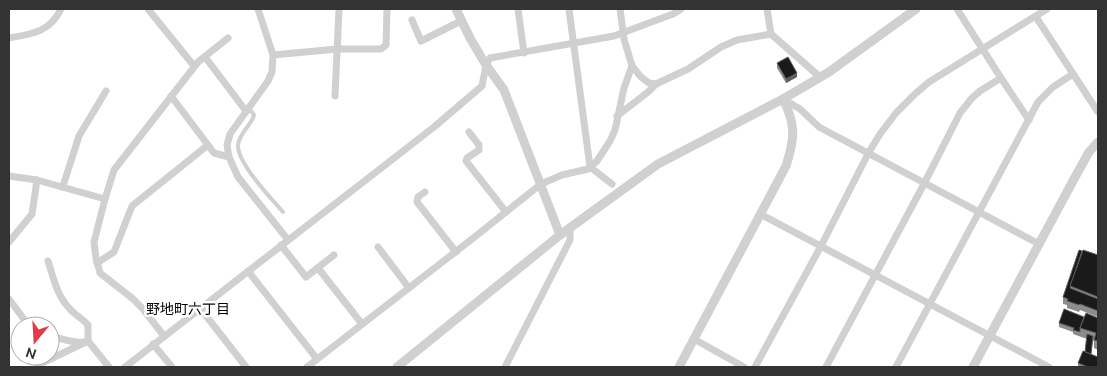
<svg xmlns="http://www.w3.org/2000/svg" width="1107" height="376" font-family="Ubuntu,'Noto Sans JP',sans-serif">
<rect width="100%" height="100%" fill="#fff"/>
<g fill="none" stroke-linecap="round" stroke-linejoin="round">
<path stroke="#d0d0d0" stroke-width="4" d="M248,107L254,115C251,126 239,133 238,145C237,163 271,198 283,212"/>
<g stroke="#d0d0d0" stroke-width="7">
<polyline points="148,9 194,66"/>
<polyline points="258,9 273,55 337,49 381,49 386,45 387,9"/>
<polyline points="518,9 524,53"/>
<polyline points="569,9 590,167 597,161 610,141 615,130 624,88 632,66"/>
<polyline points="620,9 624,39 632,66 641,77 649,83 656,84 688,69 721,47 737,40 771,34 820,77"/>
<polyline points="767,9 771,34"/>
<polyline points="957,9 1001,78 1029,120"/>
<polyline points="1036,17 1098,112"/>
<polyline points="412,20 421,41 461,21"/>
<path d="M9,38C32,34 50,32 61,9"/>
<polyline points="273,55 272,72 268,81 230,134 227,145 229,157 238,177 288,240"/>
<polyline points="205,57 246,111"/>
<polyline points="171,96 214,153 229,157"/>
<polyline points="335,96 339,9"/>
<polyline points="783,99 800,109 819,127 1039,244"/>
<polyline points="617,116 648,92 656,84"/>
<polyline points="469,132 479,145 479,150 467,158 466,161 506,212"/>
<polyline points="9,176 37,180 105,199"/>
<polyline points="63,186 79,136 106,91"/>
<polyline points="425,192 418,197 417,202 456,252"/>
<polyline points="760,214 1049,367"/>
<polyline points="9,242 32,214 37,180"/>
<polyline points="281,245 306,277 334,255"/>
<polyline points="378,247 409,288"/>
<path d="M48,261C53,277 57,296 70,309C75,315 83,319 88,325V341L109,367"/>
<polyline points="97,263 114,252 132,206 208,145"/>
<polyline points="318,268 362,324"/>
<polyline points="248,271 317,359"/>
<polyline points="9,299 29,326"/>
<polyline points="200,308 246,367"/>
<polyline points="164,336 143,309 132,298 100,273 96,258 94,242 105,199 114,170 198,62 228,38"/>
<path d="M50,337C61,337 72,344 83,342"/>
<polyline points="694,339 744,367"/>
<polyline points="153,344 172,367"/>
<polyline points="37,367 40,364 88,341"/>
<polyline points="125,367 434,127 482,86 486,65 490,58 614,36 673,14 681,9"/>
<polyline points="307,367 472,239 541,184 562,175 588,169 590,167 612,184"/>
<polyline points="505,367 570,240 570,228"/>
<polyline points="755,367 821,246 869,152 880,134 896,113 915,94 929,82 1047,9"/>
<polyline points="826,367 925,182 960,113 972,98 980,91 1001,78"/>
<polyline points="896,367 1038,102 1053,87 1073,74"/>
</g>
<g stroke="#d0d0d0" stroke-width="9">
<polyline points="456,9 470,38 486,65 504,90 560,235"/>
<polyline points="397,367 560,235 658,164 783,99 829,72 916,9"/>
<path d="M679,367L786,166C795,138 796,125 783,99"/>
<polyline points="973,367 1074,179 1089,152 1098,142"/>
</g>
</g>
<g fill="#8c8c8c">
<polygon points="777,63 797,77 786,83 777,68"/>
<polygon points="1082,251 1098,255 1098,317 1080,310 1079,312 1067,308 1067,305 1063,304 1063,297"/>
<polygon points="1084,317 1098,318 1098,350 1094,348 1094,341 1093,341 1091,354 1098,367 1078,367 1078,363 1085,352 1087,339 1073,334 1073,332 1059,327 1059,323"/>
</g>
<polygon fill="#5f5f5f" points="797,73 797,77 786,83 786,79"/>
<g fill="#1a1a1a" stroke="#5f5f5f">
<polygon points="788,57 797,73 786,79 777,63"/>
<polygon points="1079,250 1082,251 1070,288 1098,299 1098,311 1080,304 1079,305 1067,301 1068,299 1063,297"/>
<polygon points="1083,250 1098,255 1098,297 1070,286"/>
<polygon points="1064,309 1084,317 1080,328 1080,332 1073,330 1074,328 1059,323"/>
<polygon points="1086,313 1098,318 1098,341 1094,340 1096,333 1080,328"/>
<polygon points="1087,334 1093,336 1091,354 1085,352"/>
<polygon points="1083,351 1098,357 1098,367 1088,367 1078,363"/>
</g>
<g text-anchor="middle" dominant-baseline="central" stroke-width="5" stroke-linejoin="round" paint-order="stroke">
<g font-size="14" fill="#000" stroke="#fff">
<text x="188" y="309">野地町六丁目</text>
</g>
</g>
<rect width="1107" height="376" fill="none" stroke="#333333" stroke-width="20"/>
<g transform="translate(35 341) rotate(198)"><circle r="24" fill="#ffffff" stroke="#adadad"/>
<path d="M0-4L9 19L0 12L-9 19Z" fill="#e63946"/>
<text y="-8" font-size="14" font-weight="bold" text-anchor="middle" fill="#333333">N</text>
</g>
</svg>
